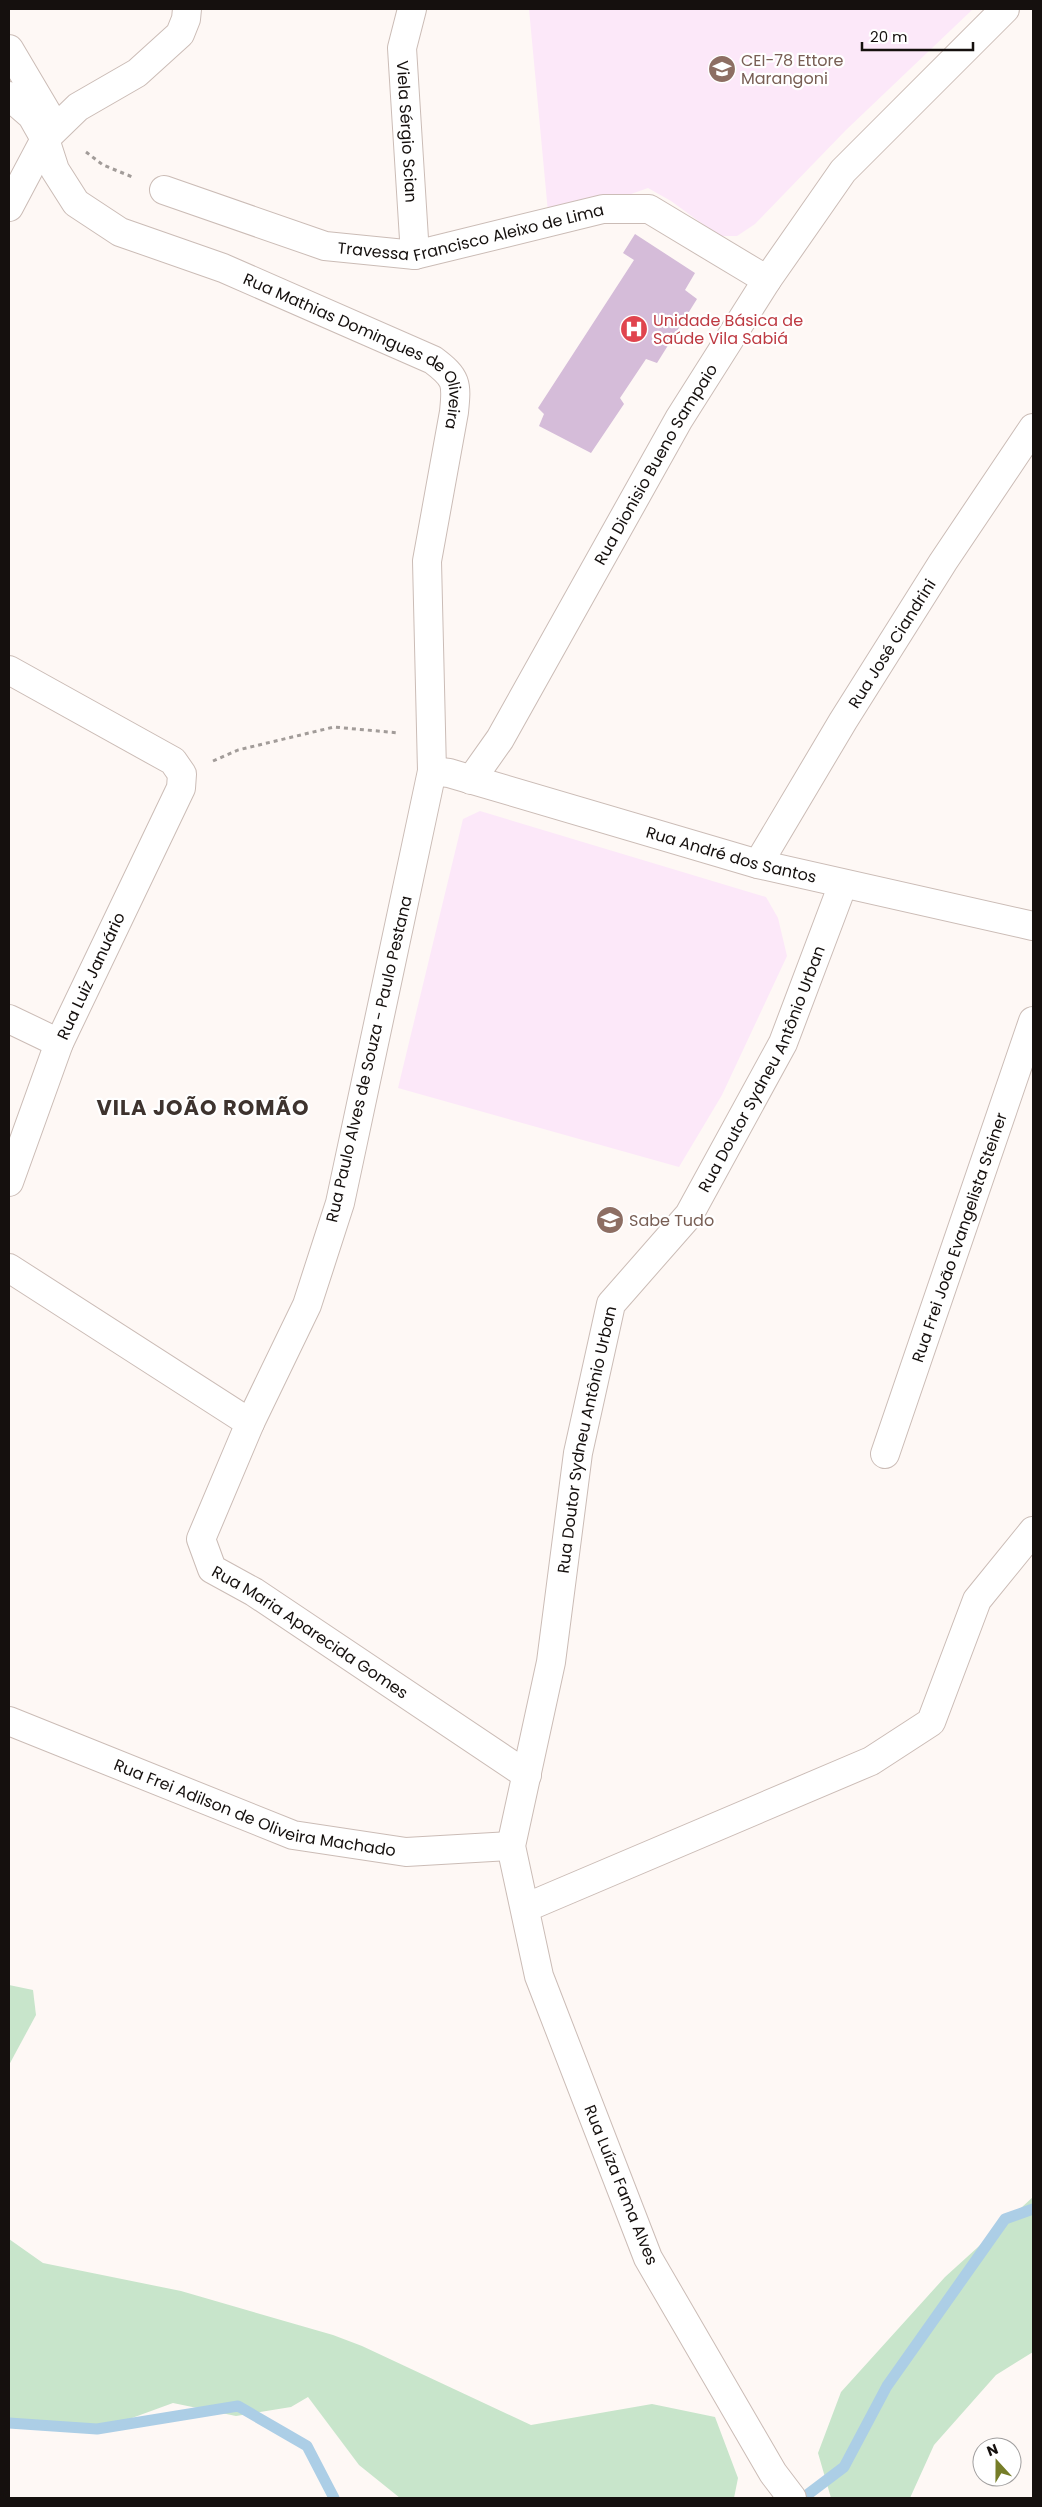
<svg xmlns="http://www.w3.org/2000/svg" width="1042" height="2507" font-family="Poppins,sans-serif">
<rect width="100%" height="100%" fill="#fef8f5"/>
<g fill="#fce8f9">
<polygon points="529,9 973,9 846,130 755,224 737,236 719,236 671,201 648,188 549,223"/>
<polygon points="480,811 766,897 778,918 787,956 722,1095 679,1167 398,1088 463,819"/>
</g>
<g fill="#c8e5cb">
<polygon points="9,1985 33,1990 36,2015 9,2065"/>
<polygon points="1033,2197 1033,2352 996,2375 934,2445 910,2498 831,2498 818,2453 841,2392 945,2277"/>
<polygon points="9,2239 43,2263 181,2291 333,2335 362,2346 531,2425 652,2404 715,2417 738,2478 734,2498 400,2498 359,2465 308,2397 291,2407 236,2416 173,2403 110,2426 52,2424 9,2420"/>
</g>
<g fill="none" stroke-linecap="round" stroke-linejoin="round">
<g stroke="#accee6" stroke-width="11">
<polyline points="9,2423 97,2429 238,2406 307,2446 334,2498"/>
<polyline points="803,2498 844,2467 887,2386 1005,2219 1033,2209"/>
</g>
</g>
<polygon fill="#d5bcd9" points="635,234 695,273 685,290 697,299 657,363 646,359 620,398 624,404 591,453 539,426 544,414 538,408 634,260 623,253"/>
<g fill="none" stroke-linecap="round" stroke-linejoin="round">
<g stroke="#cbbcb6" stroke-width="30">
<g id="minor">
<path id="s1" d="M412,9L402,48L415,255"/>
<polyline points="9,49 54,125"/>
<path id="s2" d="M9,96L32,116L45,139L55,170L76,203L120,232L223,268L433,360C457,378 457,383 454,412L427,561L432,771L340,1203L307,1305L250,1423"/>
<path id="s3" d="M164,190L325,246L415,255L603,209H649L767,280"/>
<polyline points="9,207 45,139 78,107 137,73 180,34 186,19 187,9"/>
<polyline points="9,670 173,761 182,774 181,788 59,1043 9,1182"/>
<path id="s4" d="M432,771L449,773L758,864L1033,926"/>
<path id="s5" d="M471,780L500,739L679,419L767,280L843,171L1005,9"/>
<path id="s6" d="M758,864L843,721L943,562L1033,428"/>
<polyline points="9,1019 59,1043"/>
<path id="s7" d="M9,1268L250,1423L201,1539L212,1569L254,1592L527,1775"/>
<path id="s8" d="M885,1454L1033,1021"/>
<path id="s9" d="M9,1721L293,1835L406,1852L511,1846"/>
<polyline points="525,1908 871,1761 931,1722 977,1600 1033,1531"/>
<path id="s10" d="M792,2498L773,2473L648,2258L539,1976L511,1846L551,1662L578,1453L611,1304L689,1215L783,1043L843,884"/>
</g>
</g>
<g stroke="#a29c99" stroke-width="3" stroke-dasharray="4 4" stroke-linecap="butt">
<polyline points="86,152 103,165 135,178"/>
<polyline points="213,761 238,750 334,727 399,733"/>
</g>
<use href="#minor" stroke="#fff" stroke-width="28"/>
</g>
<defs>
<g id="school-disc" transform="scale(1.4375)"><circle r="9.5" fill="#8d6e63" stroke="#fff"/><path d="M0-5L7-2L0 1L-7-2ZM-4 1L0 2.5L4 1V4Q0 6-4 4Z" fill="#fff"/></g>
<g id="hospital-disc" transform="scale(1.4375)"><circle r="9.5" fill="#e0444e" stroke="#fff"/><path d="M-5-5h3v3.5h4V-5h3V5h-3V1.5h-4V5h-3Z" fill="#fff"/></g>
</defs>
<g fill-rule="evenodd">
<use href="#school-disc" x="722" y="69"/>
<use href="#hospital-disc" x="634" y="329"/>
<use href="#school-disc" x="610" y="1220"/>
</g>
<g text-anchor="middle" dominant-baseline="central" stroke-width="4.5" stroke-linejoin="round" paint-order="stroke">
<g font-size="16" fill="#785e54" stroke="#fff" text-anchor="start">
<text x="741" y="60">CEI-78 Ettore<tspan x="741" dy="18">Marangoni</tspan></text>
<text x="629" y="1220">Sabe Tudo</text>
</g>
<g font-size="16" fill="#15100e" stroke="#fff">
<text stroke="none"><textPath href="#s1" startOffset="124">Viela Sérgio Scian</textPath></text>
<text stroke="none"><textPath href="#s3" startOffset="319">Travessa Francisco Aleixo de Lima</textPath></text>
<text stroke="none"><textPath href="#s2" startOffset="456">Rua Mathias Domingues de Oliveira</textPath></text>
<text stroke="none"><textPath href="#s5" startOffset="366">Rua Dionisio Bueno Sampaio</textPath></text>
<text stroke="none"><textPath href="#s6" startOffset="258">Rua José Ciandrini</textPath></text>
<text stroke="none"><textPath href="#s4" startOffset="311">Rua André dos Santos</textPath></text>
<text transform="translate(91 976) rotate(-65)">Rua Luiz Januário</text>
<text transform="translate(369 1059) rotate(-77)">Rua Paulo Alves de Souza - Paulo Pestana</text>
<text stroke="none"><textPath href="#s10" startOffset="1549">Rua Doutor Sydneu Antônio Urban</textPath></text>
<text stroke="none"><textPath href="#s8" startOffset="229">Rua Frei João Evangelista Steiner</textPath></text>
<text stroke="none"><textPath href="#s10" startOffset="1129">Rua Doutor Sydneu Antônio Urban</textPath></text>
<text stroke="none"><textPath href="#s7" startOffset="561">Rua Maria Aparecida Gomes</textPath></text>
<text stroke="none"><textPath href="#s9" startOffset="262">Rua Frei Adilson de Oliveira Machado</textPath></text>
<text transform="translate(621 2185) rotate(68)">Rua Luíza Fama Alves</text>
</g>
<g font-size="16" fill="#be3a42" stroke="#fff" text-anchor="start">
<text x="653" y="320">Unidade Básica de<tspan x="653" dy="18">Saúde Vila Sabiá</tspan></text>
</g>
<g font-size="21" font-weight="bold" letter-spacing="1" fill="#3e332e" stroke="#fff">
<text x="203" y="1107">VILA JOÃO ROMÃO</text>
</g>
</g>
<rect width="1042" height="2507" fill="none" stroke="#15100e" stroke-width="20"/>
<g transform="translate(997 2462) rotate(339)"><circle r="24" fill="#ffffff" stroke="#a19f9f"/>
<path d="M0-4L9 19L0 12L-9 19Z" fill="#767d28"/>
<text y="-8" font-size="14" font-weight="bold" text-anchor="middle" fill="#15100e">N</text>
</g>
<path d="M862 42v8h111v-8" fill="none" stroke="#15100e" stroke-width="2.5"/>
<text x="870" y="42" font-size="15" fill="#15100e" stroke="#ffffff" stroke-width="4" paint-order="stroke">20 m</text>
</svg>
